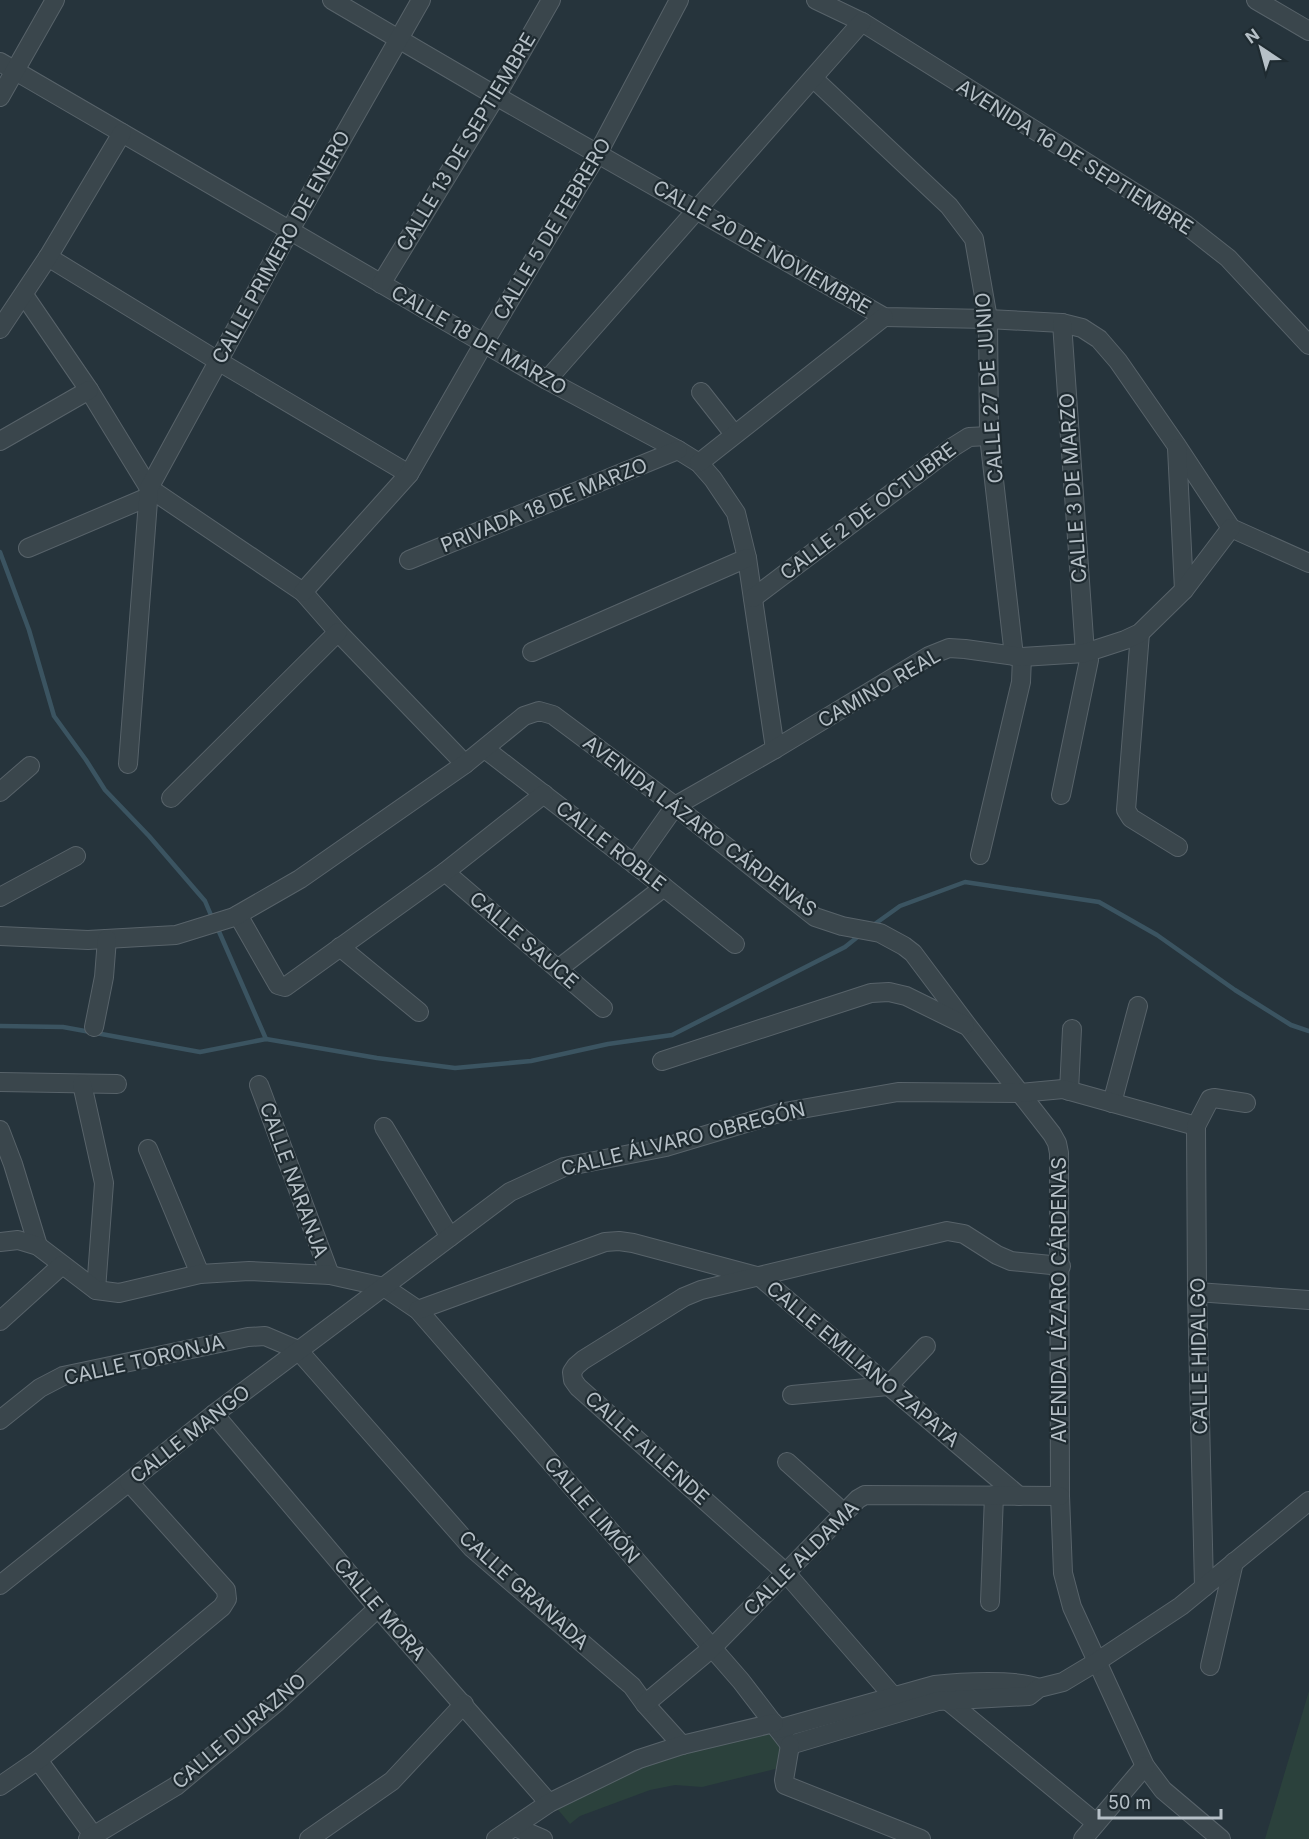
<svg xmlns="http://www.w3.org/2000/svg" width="1309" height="1839" font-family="Inter,sans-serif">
<rect width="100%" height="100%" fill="#26343c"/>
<g fill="#2b413c">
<polygon points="1309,1691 1309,1839 1265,1839"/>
<polygon points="774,1725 787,1766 702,1787 675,1785 650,1790 580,1816 570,1824 555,1806 640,1762"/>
</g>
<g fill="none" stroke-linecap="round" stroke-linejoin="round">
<g stroke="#3b5461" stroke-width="4.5">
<polyline points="0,552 29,630 54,716 86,760 105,790 149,836 205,901 213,920"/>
<polyline points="872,926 900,906 965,882 1099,902 1157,935 1235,990 1291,1025 1309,1031"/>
<polyline points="217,927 266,1039"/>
<polyline points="0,1026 63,1027 200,1052 266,1039 377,1058 455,1068 531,1061 608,1044 672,1035 845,947 860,935"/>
</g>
<g stroke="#58636a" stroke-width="20">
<g id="minor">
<polyline points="332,0 496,96 884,317 988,319 1062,323 1082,328 1099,339 1118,361 1177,446 1231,528 1309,563"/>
<polyline points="816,0 862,22 1186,225 1228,258 1309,345"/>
<polyline points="1256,0 1309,31"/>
<polyline points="0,62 547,380 678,450 699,463 713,479 736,513 747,558 775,749"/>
<polyline points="813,78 949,206 974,239 988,319 989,436 1014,656"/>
<polyline points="0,97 55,0"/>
<polyline points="48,257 218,361 409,474"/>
<polyline points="381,284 496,96 551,0"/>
<polyline points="24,295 89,390 149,488 303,592 338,632 465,764"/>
<polyline points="0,329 48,257 122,133"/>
<polyline points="547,380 862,22"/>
<polyline points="701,392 734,434"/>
<polyline points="0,441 89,390"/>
<polyline points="1177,448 1184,590"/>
<polyline points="699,463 884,317"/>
<polyline points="28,548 148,497"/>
<polyline points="409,560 678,450"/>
<polyline points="303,592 409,474 484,343 598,153 679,0"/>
<polyline points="753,598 953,447 969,437 989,436"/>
<polyline points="1140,633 1126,810 1131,818 1178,847"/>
<polyline points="532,652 747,558"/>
<polyline points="485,749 664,887 735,944"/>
<polyline points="128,764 149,488 290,230 421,0"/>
<polyline points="0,792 30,766"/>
<polyline points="1061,795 1089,660 1085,653 1062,323"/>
<polyline points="171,798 338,632"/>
<polyline points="980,855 1021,682 1022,657"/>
<polyline points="634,864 675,806 775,749 929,656 949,648 965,649 1022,657 1085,653 1125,640 1140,633 1184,590 1231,528"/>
<polyline points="445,872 603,1008"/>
<polyline points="0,897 76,856"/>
<polyline points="238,915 278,985 285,987 445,872 544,794"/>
<polyline points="0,936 88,940 176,935 234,917 300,879 465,764 524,716 539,711 553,715 675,806 815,917 842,926 880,933 904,946 913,953 967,1025 1052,1134 1057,1143 1059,1153 1060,1496 1063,1573 1072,1607 1145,1766 1163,1790 1221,1839"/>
<polyline points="340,947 419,1012"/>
<polyline points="558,969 664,887"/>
<polyline points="94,1027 104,977 107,939"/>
<polyline points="662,1061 871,993 889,992 906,996 965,1025"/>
<polyline points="0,1082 117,1084"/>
<polyline points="82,1084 104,1183 96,1290"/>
<polyline points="259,1085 330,1275"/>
<polyline points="1069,1091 1072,1029"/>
<polyline points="1112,1103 1138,1006"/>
<polyline points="384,1127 450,1237"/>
<polyline points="0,1130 13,1164 38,1246"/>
<polyline points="148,1149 200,1274"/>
<polyline points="0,1242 18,1240 38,1246 96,1290 119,1293 200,1274 249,1271 330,1275 384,1287 418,1310 741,1681 790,1745"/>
<polyline points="1197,1292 1309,1300"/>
<polyline points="418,1310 605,1242 619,1241 633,1243 760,1277 1019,1496"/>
<polyline points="0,1321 62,1265"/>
<polyline points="792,1395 888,1386 926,1346"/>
<polyline points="214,1414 378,1608 549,1803"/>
<polyline points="0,1420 40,1388 63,1376 248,1337 265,1336 298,1350 472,1548 632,1686 645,1704 682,1745"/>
<polyline points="787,1462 844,1513"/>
<polyline points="0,1585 214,1414 510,1192 564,1167 666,1147 779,1113 898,1092 1020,1093 1063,1089 1196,1126"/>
<polyline points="1204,1587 1197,1292 1196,1126 1210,1099 1214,1098 1246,1103"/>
<polyline points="990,1602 994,1495"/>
<polyline points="1210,1666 1234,1562"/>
<polyline points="946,1694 947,1700 1096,1823"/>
<polyline points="893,1696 786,1573 578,1387 573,1380 572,1372 576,1366 583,1360 684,1297 701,1290 947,1231 964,1234 997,1255 1011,1261 1061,1266"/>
<polyline points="645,1704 712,1648 858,1499 865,1495 1060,1496"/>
<path d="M778,1729L935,1685C960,1682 1017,1679 1039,1688"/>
<polyline points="790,1745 938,1701 1029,1696 1039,1688 1063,1682 1098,1661 1181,1606 1309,1501"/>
<polyline points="790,1745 784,1780 785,1785 921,1839"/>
<polyline points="38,1760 96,1839"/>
<polyline points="0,1786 38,1760 222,1607 227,1599 226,1590 129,1482"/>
<polyline points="515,1827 543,1839"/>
<polyline points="88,1839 176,1786 277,1702 378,1608"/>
<polyline points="309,1839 392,1781 464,1704"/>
<polyline points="496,1839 549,1803 639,1759 682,1745 774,1723"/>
<polyline points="1083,1839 1145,1766"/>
</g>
</g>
<use href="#minor" stroke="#3a464c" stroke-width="18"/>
</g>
<g text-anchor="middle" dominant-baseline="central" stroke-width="4.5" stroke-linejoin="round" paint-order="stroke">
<g font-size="20" fill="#b6c0c7" stroke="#1f2b31">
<text transform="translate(466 142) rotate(-59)">CALLE 13 DE SEPTIEMBRE</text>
<text transform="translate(1075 157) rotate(32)">AVENIDA 16 DE SEPTIEMBRE</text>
<text transform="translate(552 229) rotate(-59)">CALLE 5 DE FEBRERO</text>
<text transform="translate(281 247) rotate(-61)">CALLE PRIMERO DE ENERO</text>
<text transform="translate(762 247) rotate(30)">CALLE 20 DE NOVIEMBRE</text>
<text transform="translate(479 340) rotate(30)">CALLE 18 DE MARZO</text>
<text transform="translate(989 388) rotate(-94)">CALLE 27 DE JUNIO</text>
<text transform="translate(1073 488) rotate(-94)">CALLE 3 DE MARZO</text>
<text transform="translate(544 505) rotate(-22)">PRIVADA 18 DE MARZO</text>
<text transform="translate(868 511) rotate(-37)">CALLE 2 DE OCTUBRE</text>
<text transform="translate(879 688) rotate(-30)">CAMINO REAL</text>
<text transform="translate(700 826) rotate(37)">AVENIDA LÁZARO CÁRDENAS</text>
<text transform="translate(611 846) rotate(38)">CALLE ROBLE</text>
<text transform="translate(524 940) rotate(41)">CALLE SAUCE</text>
<text transform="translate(683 1139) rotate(-14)">CALLE ÁLVARO OBREGÓN</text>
<text transform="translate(294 1180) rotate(70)">CALLE NARANJA</text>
<text transform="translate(1059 1300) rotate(-90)">AVENIDA LÁZARO CÁRDENAS</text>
<text transform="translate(1199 1356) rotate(-91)">CALLE HIDALGO</text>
<text transform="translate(144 1360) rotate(-13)">CALLE TORONJA</text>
<text transform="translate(863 1364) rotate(40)">CALLE EMILIANO ZAPATA</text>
<text transform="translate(190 1434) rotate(-38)">CALLE MANGO</text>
<text transform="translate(647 1448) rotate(42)">CALLE ALLENDE</text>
<text transform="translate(592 1510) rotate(49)">CALLE LIMÓN</text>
<text transform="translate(801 1558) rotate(-45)">CALLE ALDAMA</text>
<text transform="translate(524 1590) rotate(42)">CALLE GRANADA</text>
<text transform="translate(380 1609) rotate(49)">CALLE MORA</text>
<text transform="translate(239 1731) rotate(-40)">CALLE DURAZNO</text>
</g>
</g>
<g transform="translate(1261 48) rotate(324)" stroke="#1f2b31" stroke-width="4.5" paint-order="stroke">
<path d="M0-4.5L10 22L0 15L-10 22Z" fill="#b6c0c7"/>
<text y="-9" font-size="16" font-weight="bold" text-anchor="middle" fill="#b6c0c7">N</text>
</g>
<path d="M1099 1809v9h122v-9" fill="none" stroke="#b6c0c7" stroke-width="3"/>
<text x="1108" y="1809" font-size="18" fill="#b6c0c7" stroke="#1f2b31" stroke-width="4.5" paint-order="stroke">50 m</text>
</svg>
